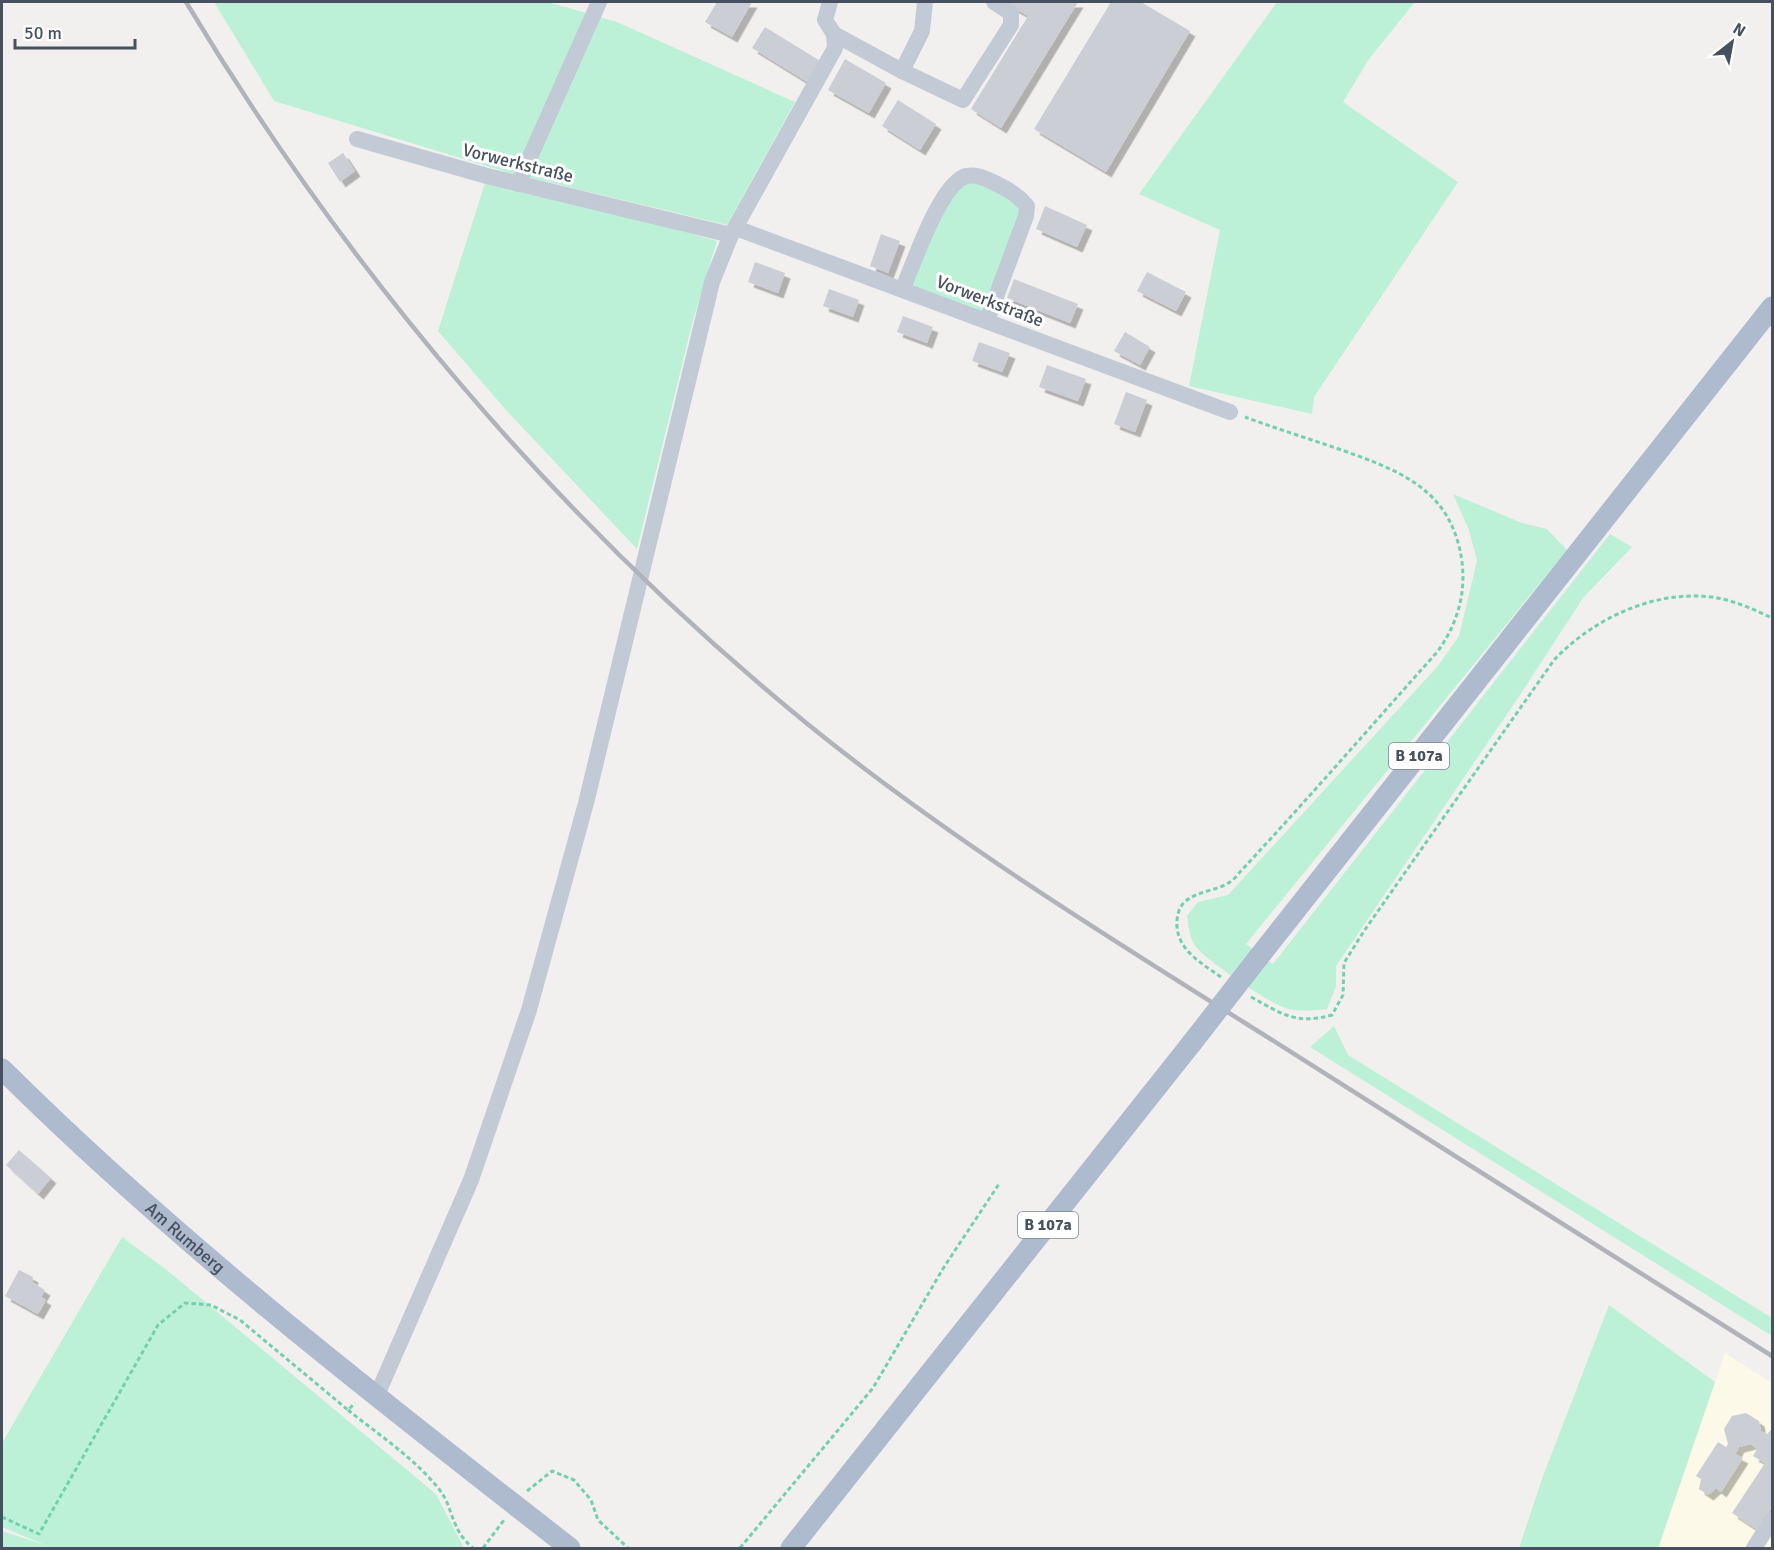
<svg xmlns="http://www.w3.org/2000/svg" width="1774" height="1550" font-family="Signika,sans-serif">
<defs>
<filter id="shadow"><feDropShadow dx="5.5" dy="5.5" stdDeviation="0" flood-color="#0004"/></filter>
</defs>
<rect width="100%" height="100%" fill="#f2f0ef"/>
<polygon fill="#fdf9e9" points="1725,1353 1772,1383 1772,1548 1659,1548"/>
<g fill="#bcf1d7">
<polygon points="214,2 548,2 617,22 795,102 727,225 506,172 274,101"/>
<polygon points="1277,2 1415,2 1369,59 1343,102 1458,182 1314,397 1312,414 1189,386 1220,230 1139,194"/>
<polygon points="966,176 1027,206 987,321 903,288 941,202"/>
<polygon points="485,183 610,211 717,241 693,320 637,549 505,409 438,331"/>
<path d="M1453,494L1522,523L1547,529L1567,550L1246,944L1273,964L1610,534L1632,547L1583,598L1520,695L1336,966V987L1327,1009C1313,1011 1299,1012 1285,1008C1268,1002 1207,961 1196,947C1189,938 1189,927 1187,916L1198,902L1228,895L1437,667L1459,636L1477,561L1469,530Z"/>
<polygon points="1334,1026 1348,1055 1772,1318 1772,1336 1310,1047"/>
<polygon points="122,1237 168,1271 436,1494 464,1548 2,1548 2,1531 45,1545 2,1527 2,1443"/>
<polygon points="1609,1305 1715,1382 1658,1548 1519,1548 1543,1476"/>
</g>
<g fill="#cbced5" filter="url(#shadow)">
<polygon points="717,2 752,2 732,37 705,22"/>
<polygon points="1004,2 1078,2 1001,128 971,109 1028,16"/>
<polygon points="1111,2 1141,2 1190,31 1106,172 1034,129"/>
<polygon points="765,27 822,62 809,83 752,48"/>
<polygon points="845,59 886,83 869,113 828,90"/>
<polygon points="898,100 936,124 920,150 882,126"/>
<polygon points="343,153 355,171 340,182 328,163"/>
<polygon points="1045,206 1087,225 1077,247 1036,229"/>
<polygon points="881,234 900,241 888,273 870,266"/>
<polygon points="755,262 785,273 778,293 748,282"/>
<polygon points="1147,272 1186,292 1176,311 1137,291"/>
<polygon points="1014,279 1078,304 1070,323 1007,298"/>
<polygon points="829,289 859,300 853,317 823,306"/>
<polygon points="903,316 933,327 927,343 897,332"/>
<polygon points="1125,332 1150,347 1140,365 1114,351"/>
<polygon points="979,342 1010,353 1002,372 972,361"/>
<polygon points="1047,365 1086,379 1078,401 1039,387"/>
<polygon points="1126,392 1147,400 1135,432 1114,424"/>
<polygon points="19,1150 51,1178 38,1194 6,1165"/>
<polygon points="19,1270 33,1277 32,1282 45,1290 41,1297 46,1300 38,1314 5,1296"/>
<polygon points="1746,1413 1759,1421 1761,1431 1767,1434 1772,1429 1772,1507 1758,1530 1732,1513 1765,1463 1753,1456 1757,1449 1751,1444 1739,1447 1735,1454 1743,1458 1721,1492 1716,1488 1708,1495 1699,1489 1701,1479 1696,1476 1718,1442 1726,1447 1728,1444 1724,1429 1732,1416"/>
</g>
<g fill="none" stroke-linecap="round" stroke-linejoin="round">
<g stroke="#73d0ae" stroke-width="3" stroke-dasharray="4.5 3" stroke-linecap="butt">
<path d="M1221,977C1198,961 1171,946 1178,914C1183,891 1214,893 1230,882C1234,880 1237,875 1240,872C1307,800 1372,725 1438,651C1457,624 1466,595 1462,562C1452,488 1398,470 1336,448C1306,438 1275,428 1245,417"/>
<path d="M1251,997C1282,1014 1296,1025 1332,1015L1343,995L1344,963L1364,931L1554,660C1593,619 1653,590 1712,597C1733,600 1753,609 1772,618"/>
<path d="M348,1410C379,1435 414,1458 439,1489C454,1508 450,1529 473,1548"/>
<polyline points="527,1491 552,1471 574,1480 591,1500 598,1520 628,1548"/>
<polyline points="2,1517 39,1534 158,1325 185,1303 211,1305 240,1320 348,1410 355,1403"/>
<polyline points="483,1548 504,1520"/>
<polyline points="740,1548 873,1388 944,1267 999,1184"/>
</g>
<g stroke="#c2cad5" stroke-width="16">
<polyline points="834,34 902,71 963,100 1011,25 1011,13 994,2"/>
<polyline points="902,71 922,31 925,2"/>
<polyline points="357,139 487,176 731,235"/>
<polyline points="518,184 599,2"/>
<polyline points="736,228 1230,412"/>
<path d="M903,288C914,263 940,184 966,176C976,174 984,178 993,182C1007,189 1017,194 1027,206L1026,216L987,321"/>
<polyline points="377,1395 471,1180 529,1010 586,803 712,282 731,235 835,48 834,34 825,20 830,2"/>
<polyline points="1754,1548 1772,1520"/>
</g>
<g stroke="#aebbcf" stroke-width="21">
<polyline points="1258,958 1772,307"/>
<path id="s1" d="M2,1069C177,1243 376,1397 570,1548"/>
<polyline points="791,1548 1191,1044"/>
</g>
<path stroke="#b1b3ba" stroke-width="4.5" d="M186,2C350,275 558,520 805,722C948,838 1106,936 1261,1033C1431,1141 1602,1249 1772,1356"/>
<polyline stroke="#aebbcf" stroke-width="21" points="1191,1044 1258,958"/>
</g>
<g text-anchor="middle" dominant-baseline="central" stroke-width="6" stroke-linejoin="round" paint-order="stroke">
<g fill="#fff" stroke="#7e848e" stroke-width="1.5">
<rect x="1389" y="743" width="60" height="26" rx="4.5"/>
<rect x="1018" y="1212" width="60" height="26" rx="4.5"/>
</g>
<g font-size="16" font-weight="bold" fill="#47505e">
<text x="1419" y="756">B 107a</text>
<text x="1048" y="1225">B 107a</text>
</g>
<g font-size="18" fill="#47505e" stroke="#fff">
<text transform="translate(518 163) rotate(14)">Vorwerkstraße</text>
<text transform="translate(990 301) rotate(21)">Vorwerkstraße</text>
<text stroke="none"><textPath href="#s1" startOffset="249">Am Rumberg</textPath></text>
</g>
</g>
<rect width="1774" height="1550" fill="none" stroke="#47505e" stroke-width="6"/>
<g transform="translate(1732 42) rotate(31)" stroke="#ffffff" stroke-width="4.5" paint-order="stroke">
<path d="M0-4.5L10 22L0 15L-10 22Z" fill="#47505e"/>
<text y="-9" font-size="16" font-weight="bold" text-anchor="middle" fill="#47505e">N</text>
</g>
<path d="M15 39v9h120v-9" fill="none" stroke="#47505e" stroke-width="3"/>
<text x="24" y="39" font-size="18" fill="#47505e" stroke="#ffffff" stroke-width="4.5" paint-order="stroke">50 m</text>
</svg>
